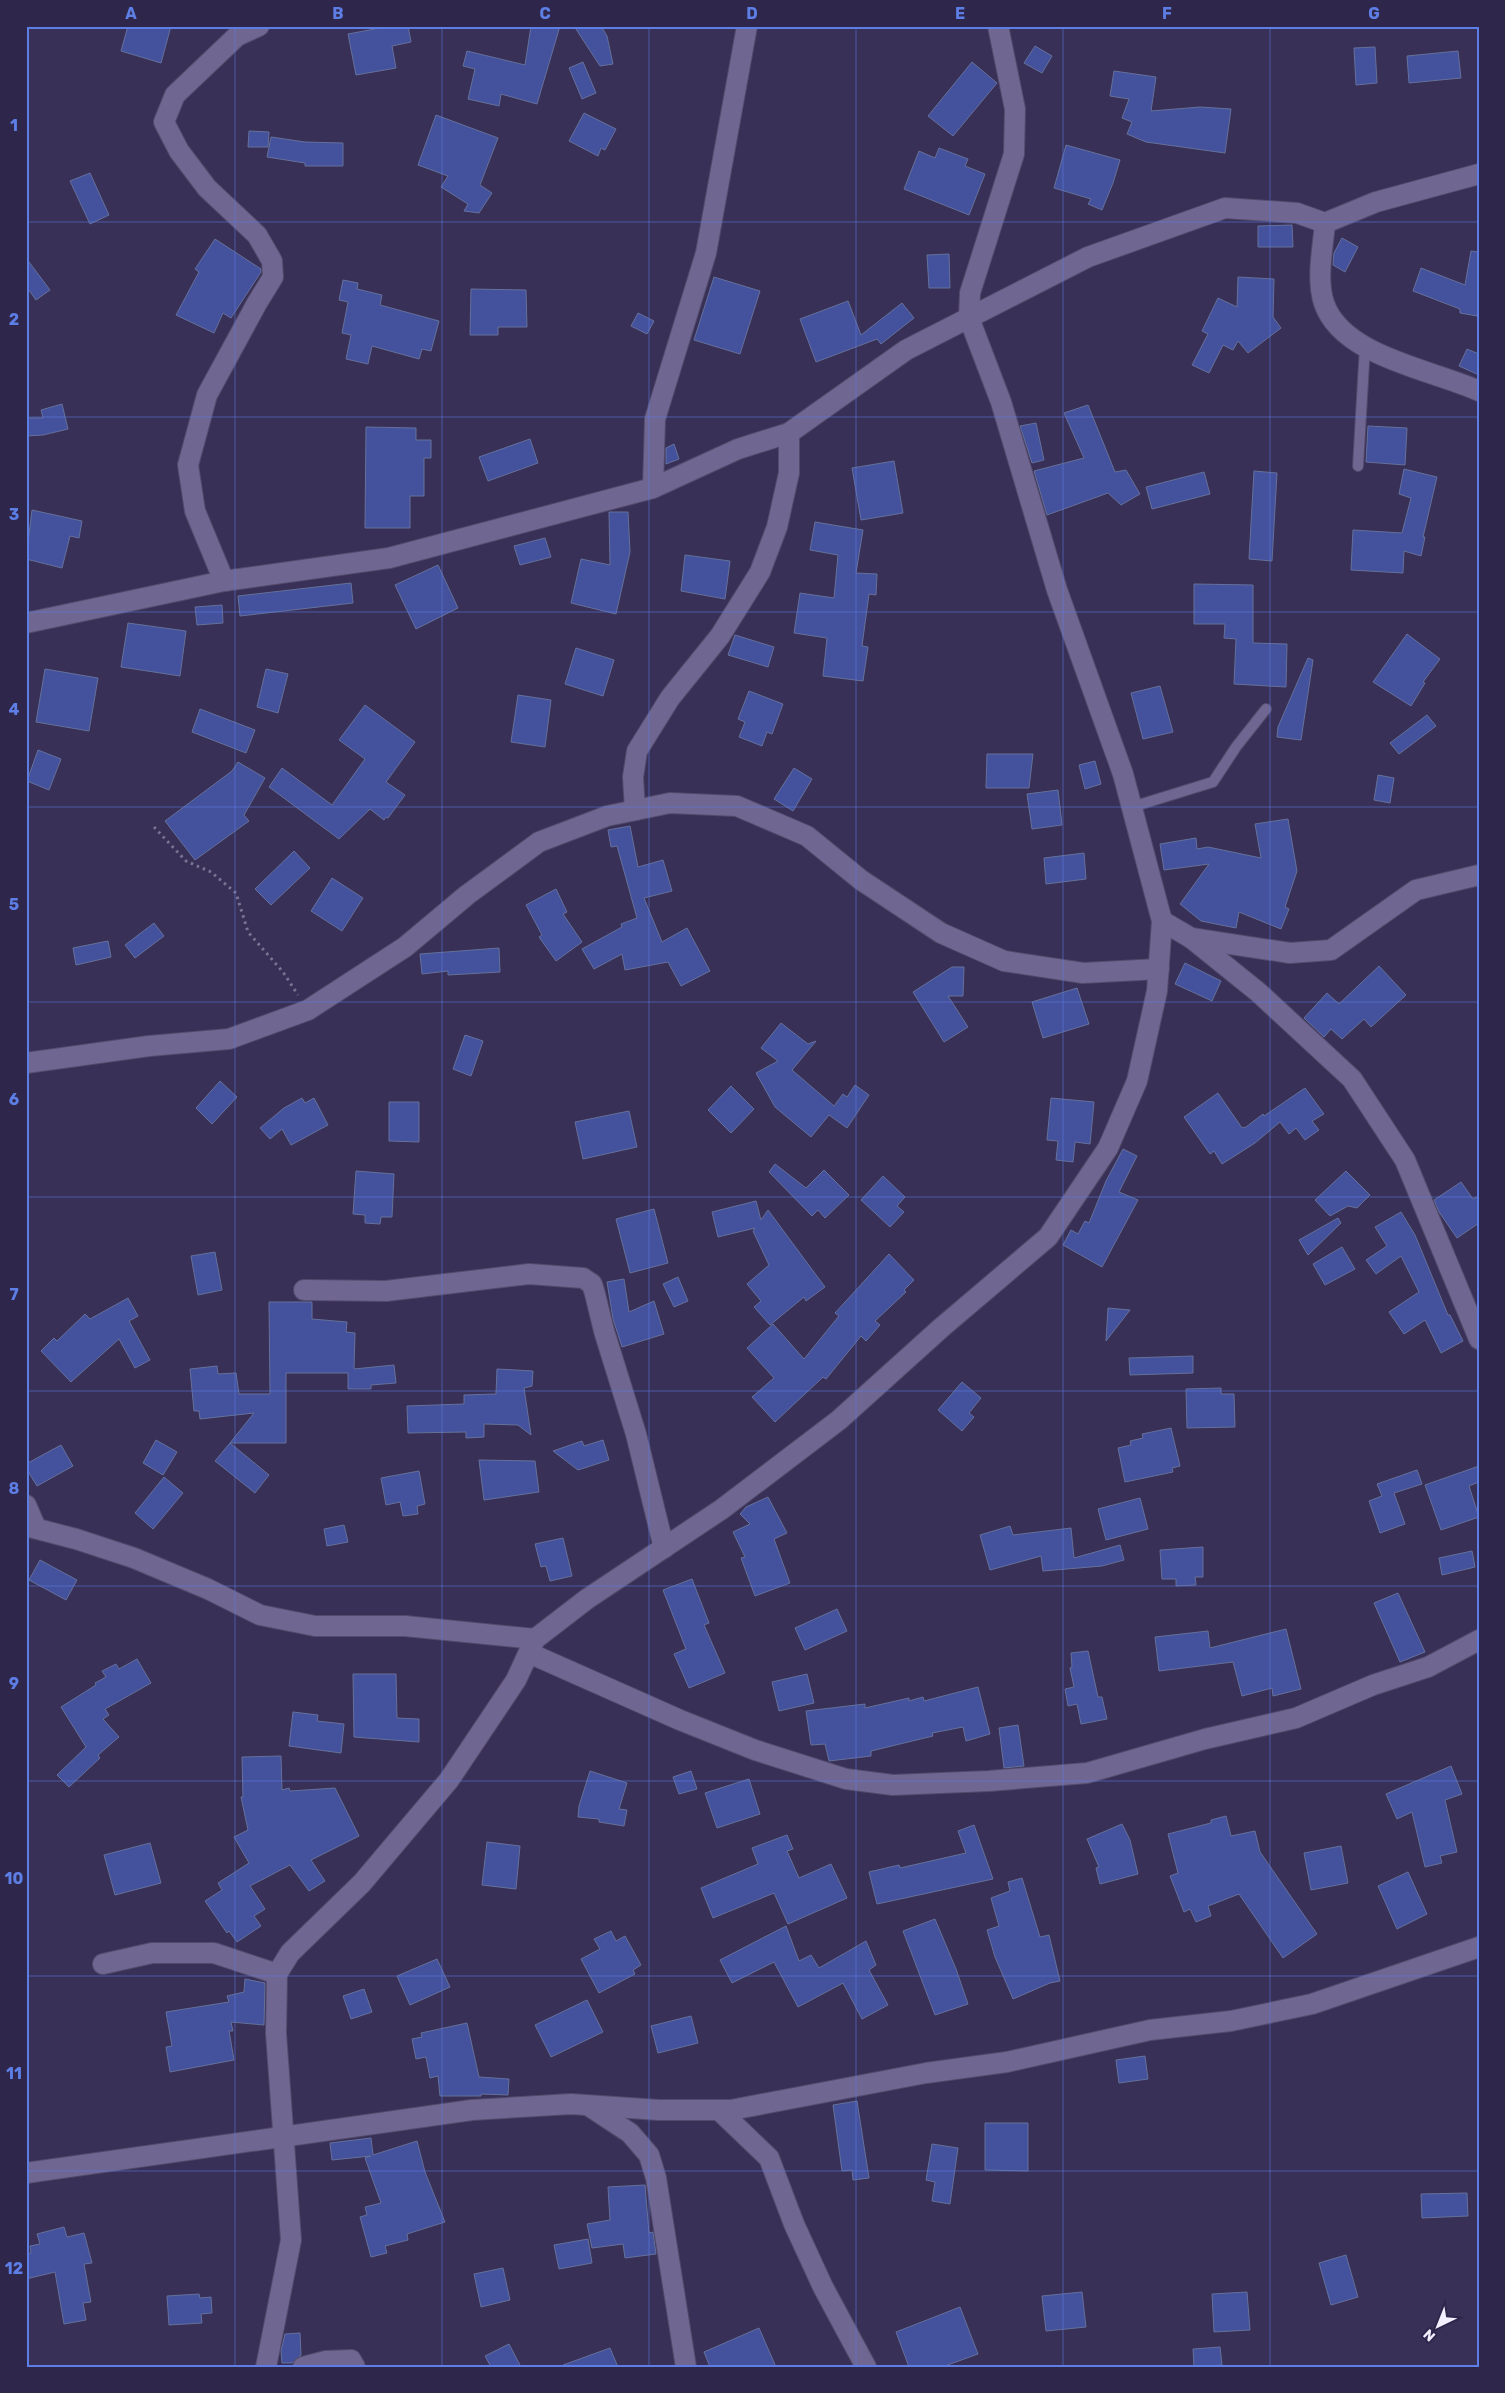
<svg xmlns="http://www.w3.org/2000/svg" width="1505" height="2393" font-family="Rubik,sans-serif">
<rect width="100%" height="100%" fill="#393057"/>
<g fill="#44529d" stroke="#65709b">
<polygon points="128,26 171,26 161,63 121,51"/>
<polygon points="391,26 408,26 411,42 392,46 396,68 356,75 348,34"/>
<polygon points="531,26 560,26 537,104 501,94 499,106 468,99 475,69 463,66 467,51 525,65"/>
<polygon points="574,26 601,26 607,36 613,64 600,66"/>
<polygon points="1035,46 1052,56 1042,73 1024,63"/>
<polygon points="1375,47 1377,83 1356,85 1354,48"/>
<polygon points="1458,51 1461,78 1409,83 1407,56"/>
<polygon points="583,62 596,93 582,99 569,68"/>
<polygon points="972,62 997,83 953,136 928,116"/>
<polygon points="1114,71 1156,77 1151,111 1200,107 1231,109 1225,153 1146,142 1127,134 1132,122 1122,118 1129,99 1110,96"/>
<polygon points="584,113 616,129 605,150 601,148 598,156 569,141"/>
<polygon points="436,115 498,138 480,185 492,193 479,213 464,211 468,204 441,187 448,176 418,165"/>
<polygon points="249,131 269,132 268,147 248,147"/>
<polygon points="271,137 305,142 343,143 343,166 305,166 305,163 267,157"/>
<polygon points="1066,145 1120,160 1113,183 1102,210 1088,204 1091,199 1054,188"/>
<polygon points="939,148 968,159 965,166 985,174 969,215 904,189 919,151 935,158"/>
<polygon points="90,173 109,215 90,224 70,181"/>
<polygon points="1292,225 1293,247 1258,247 1258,226"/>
<polygon points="1342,238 1358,247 1345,272 1333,265 1334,253"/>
<polygon points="215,239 261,269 261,272 231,318 223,313 214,333 176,315 199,272 195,269"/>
<polygon points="1471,251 1479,252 1479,303 1477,316 1460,313 1460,309 1413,291 1421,268 1465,285"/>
<polygon points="949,254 950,288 929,288 927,255"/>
<polygon points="26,258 50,290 36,300 26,286"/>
<polygon points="714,277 760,291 740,354 694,340"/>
<polygon points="1238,277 1274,279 1273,317 1281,328 1248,353 1238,341 1233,350 1223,345 1209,373 1192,365 1208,334 1202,331 1218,298 1237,307"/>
<polygon points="343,280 358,283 357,289 382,295 380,305 439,321 431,351 422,349 419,359 372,346 368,364 346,359 351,335 342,333 348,302 339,300"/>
<polygon points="471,289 526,290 527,327 498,327 498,335 470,335"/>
<polygon points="848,301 861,335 902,303 914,318 881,344 877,339 816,362 800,319"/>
<polygon points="638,313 654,321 647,334 631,326"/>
<polygon points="1467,349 1479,354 1479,375 1459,366"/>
<polygon points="62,404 68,429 43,435 26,436 26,418 43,418 41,410"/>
<polygon points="1088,405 1115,472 1126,470 1140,494 1121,505 1108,493 1047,515 1034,471 1084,458 1064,413"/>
<polygon points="1036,423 1044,460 1032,463 1020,426"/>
<polygon points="1368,426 1407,428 1405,465 1366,462"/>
<polygon points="366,427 416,428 416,440 431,440 431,458 424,458 424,496 410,496 410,528 365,528"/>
<polygon points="530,439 538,463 488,481 479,457"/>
<polygon points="674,444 679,459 666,464 666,448"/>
<polygon points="894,461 903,513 861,520 852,468"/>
<polygon points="1404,469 1437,477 1423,537 1425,537 1421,556 1404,551 1403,573 1351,570 1353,530 1402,533 1411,498 1399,494"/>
<polygon points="1254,471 1277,473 1272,561 1249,559"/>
<polygon points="1204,472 1210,494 1152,509 1146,487"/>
<polygon points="32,510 82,521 79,538 70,536 62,568 26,559"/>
<polygon points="609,512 628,512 630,552 616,614 571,603 581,559 610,565"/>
<polygon points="815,522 863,530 856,573 877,574 876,595 869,594 862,646 868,647 863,681 823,676 827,638 794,633 800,593 834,598 838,555 810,550"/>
<polygon points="545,538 551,557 520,565 514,546"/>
<polygon points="685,555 730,561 725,599 681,591"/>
<polygon points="438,565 458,608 416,629 395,585"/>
<polygon points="351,583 353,603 240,616 238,596"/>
<polygon points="1194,584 1253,585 1253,643 1287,644 1286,687 1234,684 1236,639 1224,638 1225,624 1194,624"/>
<polygon points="222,605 223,623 197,625 195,607"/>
<polygon points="128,623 186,631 180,676 121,667"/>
<polygon points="1407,634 1440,659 1423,682 1425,683 1411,706 1373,682"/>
<polygon points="735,635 774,647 768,667 728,655"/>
<polygon points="576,648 614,660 603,696 565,684"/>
<polygon points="1308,658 1313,660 1301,740 1277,737 1278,727"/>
<polygon points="45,669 98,678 89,731 36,722"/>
<polygon points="266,669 288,674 278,713 257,707"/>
<polygon points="1160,686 1173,732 1143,739 1131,693"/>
<polygon points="749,691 783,704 772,734 767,732 762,746 739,737 745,722 738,719"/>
<polygon points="518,695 551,700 545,747 511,742"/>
<polygon points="365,705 415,742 386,782 405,795 388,818 386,817 384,820 370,809 339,839 269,787 282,768 332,805 365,759 339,740"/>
<polygon points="200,709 255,730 246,753 192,732"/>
<polygon points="1427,715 1436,726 1399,754 1390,743"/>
<polygon points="38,750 61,759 49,790 27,781"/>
<polygon points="987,754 1033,754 1029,788 986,788"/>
<polygon points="1095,761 1101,784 1085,789 1079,765"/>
<polygon points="238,762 265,778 244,815 249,821 195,860 165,821 232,771"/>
<polygon points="794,768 812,779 793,811 774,799"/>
<polygon points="1378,775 1394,778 1390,803 1374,800"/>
<polygon points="1058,790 1062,825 1032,829 1027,794"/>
<polygon points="1288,819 1297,871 1285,907 1289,909 1281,929 1239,912 1236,928 1201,921 1180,904 1209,864 1164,870 1160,844 1196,838 1197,849 1208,847 1261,858 1255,824"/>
<polygon points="630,826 638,867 663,860 672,891 644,898 662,942 687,928 710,971 681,986 668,962 625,970 622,954 594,969 582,949 622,927 621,924 637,918 617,846 611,847 608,830"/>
<polygon points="294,851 310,868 271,905 255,889"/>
<polygon points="1084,853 1086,879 1046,884 1044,858"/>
<polygon points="332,878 363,898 342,931 311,911"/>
<polygon points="556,889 567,912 563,914 582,942 556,961 539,937 542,935 526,905"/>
<polygon points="154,923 164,936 135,958 125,945"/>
<polygon points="108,941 111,957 76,965 73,948"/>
<polygon points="499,948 500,972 448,975 448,971 422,974 420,954"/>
<polygon points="1185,963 1221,981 1212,1001 1175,984"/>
<polygon points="1379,966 1406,995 1371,1027 1364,1019 1342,1039 1331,1029 1324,1037 1304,1018 1327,993 1339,1004"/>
<polygon points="952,967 964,967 963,996 948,996 968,1027 944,1042 913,992"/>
<polygon points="1077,988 1089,1024 1043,1038 1032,1002"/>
<polygon points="781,1023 808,1044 816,1041 792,1070 834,1106 843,1094 847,1097 855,1085 869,1095 847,1128 829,1115 811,1137 775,1107 756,1073 778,1061 761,1048"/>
<polygon points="465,1035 483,1041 471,1076 453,1069"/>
<polygon points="220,1081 237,1097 212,1124 196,1108"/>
<polygon points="731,1086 754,1109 731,1133 708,1110"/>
<polygon points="1305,1088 1324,1114 1312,1121 1319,1130 1305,1140 1296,1128 1289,1134 1280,1122 1255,1143 1222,1164 1214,1151 1210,1154 1184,1117 1218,1093 1242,1128 1246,1127 1263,1114 1264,1116"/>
<polygon points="302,1098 305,1103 314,1098 328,1125 291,1145 282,1129 270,1139 260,1128 284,1108"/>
<polygon points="1051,1098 1094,1102 1090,1144 1075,1142 1073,1162 1056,1160 1058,1141 1047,1140"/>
<polygon points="389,1102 419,1102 419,1142 389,1141"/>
<polygon points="629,1111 637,1147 583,1159 575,1122"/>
<polygon points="1123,1149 1137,1156 1119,1192 1138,1200 1102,1267 1063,1245 1071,1230 1078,1234 1085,1221 1089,1223 1106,1181"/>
<polygon points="775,1164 806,1188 824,1170 849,1195 825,1218 818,1210 812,1216 769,1172"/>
<polygon points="356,1171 394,1174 392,1217 381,1217 380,1224 365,1223 365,1215 353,1214"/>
<polygon points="1346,1171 1370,1195 1357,1208 1348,1206 1330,1216 1315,1200"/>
<polygon points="883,1176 905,1197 897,1206 904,1212 890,1227 861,1200"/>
<polygon points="1461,1182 1473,1199 1479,1196 1479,1223 1457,1238 1439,1212 1434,1200"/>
<polygon points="756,1201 761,1220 768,1210 825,1287 806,1301 804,1297 770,1325 754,1307 761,1301 747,1284 769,1265 753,1231 755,1228 718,1237 712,1212"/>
<polygon points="654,1209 668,1263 630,1273 616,1219"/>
<polygon points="1401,1212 1415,1235 1448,1315 1450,1315 1463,1341 1441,1353 1425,1320 1404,1334 1389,1312 1419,1292 1401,1256 1376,1274 1366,1260 1387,1246 1375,1227"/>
<polygon points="1338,1218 1341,1223 1308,1255 1299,1240"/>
<polygon points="1342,1247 1355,1269 1325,1285 1313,1264"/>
<polygon points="215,1252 222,1290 198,1295 191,1256"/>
<polygon points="889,1254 914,1280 904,1290 906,1292 875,1321 880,1325 866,1341 861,1336 826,1379 823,1377 775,1422 752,1397 774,1378 747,1348 773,1324 804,1359 839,1316 835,1313"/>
<polygon points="678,1277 688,1301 674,1307 663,1284"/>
<polygon points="624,1279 629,1312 654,1301 664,1334 622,1347 613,1319 607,1282"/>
<polygon points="128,1298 138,1316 129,1321 150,1360 135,1368 119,1339 71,1382 41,1351 54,1338 57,1341 85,1314 90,1319"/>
<polygon points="269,1302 312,1302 312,1319 347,1322 346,1332 355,1333 354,1369 394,1365 396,1383 371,1385 371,1389 348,1389 348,1373 286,1373 286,1443 230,1443 254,1413 200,1419 199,1411 194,1411 190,1369 217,1366 218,1374 236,1373 239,1394 270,1394"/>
<polygon points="1108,1308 1130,1310 1106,1341"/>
<polygon points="1193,1356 1193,1373 1130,1375 1129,1358"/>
<polygon points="497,1369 533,1371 532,1386 524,1388 531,1435 518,1425 484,1424 484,1437 466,1438 466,1432 408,1433 407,1406 464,1404 464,1395 496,1394"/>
<polygon points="962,1382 981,1398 969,1413 974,1417 962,1431 938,1410"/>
<polygon points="1221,1388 1221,1394 1234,1394 1235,1427 1187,1428 1186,1389"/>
<polygon points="1171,1428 1180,1466 1172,1468 1173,1472 1125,1482 1118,1448 1131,1445 1130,1441 1143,1438 1142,1434"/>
<polygon points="156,1440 177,1452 163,1475 143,1463"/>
<polygon points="603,1440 609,1460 578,1470 553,1451 582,1441 584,1446"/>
<polygon points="230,1443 269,1475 255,1493 215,1461"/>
<polygon points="61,1445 73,1466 37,1486 26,1468 26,1464"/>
<polygon points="479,1460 535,1461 539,1492 484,1500"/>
<polygon points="1479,1466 1479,1482 1469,1486 1479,1517 1441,1530 1425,1485"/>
<polygon points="1417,1470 1422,1484 1394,1493 1405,1524 1380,1533 1369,1501 1382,1496 1377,1484"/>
<polygon points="419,1471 425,1504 417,1506 418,1514 403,1516 400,1502 386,1505 381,1478"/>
<polygon points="164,1477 183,1493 153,1529 135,1513"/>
<polygon points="768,1497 787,1533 774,1539 790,1583 755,1596 741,1558 745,1557 733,1532 750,1524 740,1514 746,1507"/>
<polygon points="1140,1498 1148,1529 1106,1540 1098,1509"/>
<polygon points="344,1525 348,1542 327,1546 324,1529"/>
<polygon points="1010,1526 1013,1535 1071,1528 1074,1558 1120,1545 1124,1560 1102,1566 1043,1571 1041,1556 990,1570 980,1535"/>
<polygon points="563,1538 572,1576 550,1581 546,1566 541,1567 535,1544"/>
<polygon points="1203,1547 1203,1577 1195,1577 1196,1585 1176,1586 1176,1579 1162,1579 1160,1550"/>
<polygon points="1472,1551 1475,1567 1442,1575 1439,1558"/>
<polygon points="40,1560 77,1580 66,1600 29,1580"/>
<polygon points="692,1579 709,1623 704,1625 725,1673 689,1688 674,1654 686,1649 663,1590"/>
<polygon points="1398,1593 1425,1652 1400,1662 1374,1603"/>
<polygon points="837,1609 847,1631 805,1650 795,1628"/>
<polygon points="1286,1629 1301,1689 1273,1696 1272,1688 1242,1696 1233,1662 1159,1671 1155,1637 1208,1631 1210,1648"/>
<polygon points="1088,1651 1098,1697 1102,1697 1107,1719 1081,1724 1077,1704 1068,1706 1065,1689 1074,1687 1070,1668 1072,1667 1071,1653"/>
<polygon points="137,1659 151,1683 105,1709 109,1715 103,1719 119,1737 98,1755 100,1758 69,1787 57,1775 86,1747 61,1707 96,1685 95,1683 106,1677 102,1671 116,1664 119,1669"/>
<polygon points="353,1674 396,1674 397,1718 419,1719 419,1742 354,1737"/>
<polygon points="807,1674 814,1703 779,1711 772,1682"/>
<polygon points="978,1687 990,1734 966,1741 963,1727 932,1733 933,1736 871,1751 871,1756 829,1761 825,1744 811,1745 806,1711 865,1704 865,1708 909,1698 909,1701 923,1697 924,1701"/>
<polygon points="293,1712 318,1715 317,1721 344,1724 341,1753 289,1746"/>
<polygon points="1018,1725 1024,1766 1004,1768 999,1728"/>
<polygon points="281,1756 282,1790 289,1788 290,1791 335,1788 359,1836 311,1860 325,1881 309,1891 290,1865 250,1886 265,1909 254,1916 261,1926 237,1942 229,1931 227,1933 205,1901 222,1890 218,1883 249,1863 234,1837 248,1830 241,1797 243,1797 242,1757"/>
<polygon points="1451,1766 1462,1794 1445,1800 1457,1852 1440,1856 1442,1863 1425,1867 1412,1812 1397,1819 1386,1794"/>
<polygon points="590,1771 627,1783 619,1809 627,1810 624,1826 599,1822 599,1819 578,1817 579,1806"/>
<polygon points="691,1771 697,1789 679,1794 673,1777"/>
<polygon points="749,1779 760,1814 717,1828 705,1793"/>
<polygon points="1226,1816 1231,1836 1255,1831 1260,1852 1317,1934 1283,1958 1239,1894 1208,1906 1211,1916 1196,1922 1190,1909 1184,1912 1170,1876 1178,1873 1168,1834 1211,1823 1211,1820"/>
<polygon points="1122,1824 1130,1840 1138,1874 1100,1884 1096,1868 1099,1867 1087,1839"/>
<polygon points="974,1825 993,1879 877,1904 869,1872 899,1865 900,1868 966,1853 958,1831"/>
<polygon points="787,1835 793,1849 787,1851 799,1878 831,1864 847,1898 788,1924 774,1893 713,1918 701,1888 758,1864 752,1848"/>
<polygon points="487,1842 520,1846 516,1889 482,1885"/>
<polygon points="150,1843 161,1883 115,1895 104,1855"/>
<polygon points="1341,1846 1348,1883 1311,1890 1304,1853"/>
<polygon points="1408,1872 1427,1914 1397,1929 1378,1886"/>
<polygon points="1022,1878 1040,1937 1049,1935 1060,1981 1050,1983 1013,1999 995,1957 987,1930 999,1926 991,1898 1010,1891 1008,1882"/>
<polygon points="935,1919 956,1969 968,2004 935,2015 903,1931"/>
<polygon points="786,1926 799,1961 811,1955 819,1968 866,1941 876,1965 869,1970 888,2005 862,2019 843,1983 798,2007 774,1962 732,1983 720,1960"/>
<polygon points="611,1931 616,1941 625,1936 641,1965 633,1970 635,1974 599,1993 581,1959 600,1949 594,1939"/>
<polygon points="437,1959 450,1987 410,2005 397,1976"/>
<polygon points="245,1979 265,1983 264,2025 231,2022 233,2031 229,2031 234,2060 170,2072 166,2047 172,2046 166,2012 229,2002 227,1996 244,1992"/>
<polygon points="364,1989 372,2012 351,2019 343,1996"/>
<polygon points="587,2000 603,2032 551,2057 535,2025"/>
<polygon points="691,2016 698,2043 658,2053 651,2026"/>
<polygon points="467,2023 479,2077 509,2079 508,2095 481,2094 481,2096 440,2096 438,2076 430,2078 426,2057 416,2059 412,2039 422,2037 421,2033"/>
<polygon points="1145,2056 1148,2079 1119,2083 1116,2060"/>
<polygon points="857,2101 869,2178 853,2180 852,2170 842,2171 833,2105"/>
<polygon points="985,2123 1028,2123 1028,2171 985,2170"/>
<polygon points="371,2138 373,2155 417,2141 425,2172 445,2222 407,2234 408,2240 385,2246 387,2253 371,2257 360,2217 367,2215 365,2207 381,2203 365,2158 371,2156 332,2160 330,2143"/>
<polygon points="932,2144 958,2148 950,2204 932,2201 935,2182 926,2180"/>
<polygon points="645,2185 649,2233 653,2232 656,2254 625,2258 623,2244 592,2248 587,2224 610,2220 608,2187"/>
<polygon points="1467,2193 1468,2216 1422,2218 1421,2194"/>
<polygon points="64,2227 67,2237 84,2233 92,2263 84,2264 91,2302 83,2303 86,2320 64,2324 55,2272 26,2279 26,2254 31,2253 30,2246 40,2244 37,2234"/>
<polygon points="588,2239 592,2263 559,2269 554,2245"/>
<polygon points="1346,2255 1358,2297 1331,2305 1319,2263"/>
<polygon points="503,2268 510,2300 481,2307 474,2274"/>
<polygon points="1082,2292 1086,2327 1046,2331 1042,2296"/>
<polygon points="1247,2292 1250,2330 1214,2332 1212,2294"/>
<polygon points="199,2294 200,2298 211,2297 212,2313 201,2314 202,2323 169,2325 167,2296"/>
<polygon points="960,2307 978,2354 942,2367 909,2367 896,2332"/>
<polygon points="759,2328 776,2367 710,2367 704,2352"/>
<polygon points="300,2333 301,2355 292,2363 282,2363 281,2351 285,2334"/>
<polygon points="509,2344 521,2367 491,2367 485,2356"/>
<polygon points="1220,2347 1222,2365 1194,2367 1193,2349"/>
<polygon points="610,2348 618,2367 563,2367 563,2365"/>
</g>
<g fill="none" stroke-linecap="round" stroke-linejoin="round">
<g stroke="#534b6b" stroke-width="12">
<g id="service">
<polyline points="1358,466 1365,346"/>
<polyline points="1132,807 1213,782 1236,747 1266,709"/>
</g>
</g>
<g stroke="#534b6b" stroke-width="22">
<g id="minor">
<path d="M1325,223C1323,247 1316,279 1324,303C1342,357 1434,370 1479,391"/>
<polyline points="653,488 655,419 706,253 747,26"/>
<polyline points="224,581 195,511 188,465 207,395 257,303 273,277 272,261 257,235 207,188 179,151 164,122 175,95 237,36 259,26"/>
<polyline points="26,623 224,581 389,558 653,488 738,449 789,433 906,350 1088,257 1225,208 1297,213 1325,223 1376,202 1479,174"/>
<polyline points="635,810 633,777 637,751 670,698 720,636 760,572 777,527 789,473 789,433"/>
<polyline points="1162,921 1191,938 1258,992 1352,1079 1405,1160 1479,1339"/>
<polyline points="1191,938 1290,953 1331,950 1416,890 1479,875"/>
<polyline points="26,1063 149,1046 229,1039 308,1010 405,947 467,895 539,842 607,816 670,803 737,806 807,836 861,880 941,933 1004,961 1083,973 1159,969"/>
<polyline points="304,1290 386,1291 529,1274 583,1278 592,1284 595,1294 604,1331 636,1434 664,1548"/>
<polyline points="26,1505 36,1528"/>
<polyline points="26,1526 76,1539 134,1558 208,1589 260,1615 315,1626 405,1626 535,1639"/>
<polyline points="529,1653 680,1720 755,1750 846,1779 893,1785 989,1781 1087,1773 1205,1739 1296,1718 1373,1685 1428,1667 1479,1640"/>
<polyline points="103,1964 152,1953 214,1953 277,1974"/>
<polyline points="589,2106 630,2133 649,2155 656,2178 686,2367"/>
<polyline points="720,2111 769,2158 794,2224 823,2287 866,2367"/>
<polyline points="26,2173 472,2110 571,2104 659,2110 731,2110 926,2073 1007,2062 1150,2030 1231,2021 1312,2004 1479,1947"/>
<polyline points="266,2367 291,2240 276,2033 277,1974 290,1953 362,1883 449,1780 516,1680 535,1639 587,1599 722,1509 839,1420 941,1328 1048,1237 1108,1148 1137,1081 1157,991 1162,921 1123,774 1057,590 1001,402 969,318 970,293 1014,154 1015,109 998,26"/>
<polyline points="303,2367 326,2361 351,2360 355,2367"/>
</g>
</g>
<polyline stroke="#7a7392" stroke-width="3" stroke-dasharray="2.5 4" stroke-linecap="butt" points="154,827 186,861 211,872 236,893 248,932 283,972 298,995"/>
<use href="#service" stroke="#6f6792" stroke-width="10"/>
<use href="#minor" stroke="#6f6792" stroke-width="20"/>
</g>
<path fill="none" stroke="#5d7ee4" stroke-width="1" stroke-opacity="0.55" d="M235,26V2367M442,26V2367M649,26V2367M856,26V2367M1063,26V2367M1270,26V2367M26,222H1479M26,417H1479M26,612H1479M26,807H1479M26,1002H1479M26,1197H1479M26,1391H1479M26,1586H1479M26,1781H1479M26,1976H1479M26,2171H1479"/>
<rect width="1505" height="2393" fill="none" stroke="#2f264c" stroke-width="55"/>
<g transform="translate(1438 2326) rotate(223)" stroke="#2f264c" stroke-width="4" paint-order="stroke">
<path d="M0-4L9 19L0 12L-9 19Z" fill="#f2efff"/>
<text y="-8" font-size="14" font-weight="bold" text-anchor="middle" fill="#f2efff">N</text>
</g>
<rect x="28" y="28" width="1450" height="2338" fill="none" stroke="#5d7ee4" stroke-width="2"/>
<g font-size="16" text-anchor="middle" font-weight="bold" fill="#5d7ee4">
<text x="131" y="19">A</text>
<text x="338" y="19">B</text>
<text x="545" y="19">C</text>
<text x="752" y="19">D</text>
<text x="960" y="19">E</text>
<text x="1167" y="19">F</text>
<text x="1374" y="19">G</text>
<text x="14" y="131">1</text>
<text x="14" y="325">2</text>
<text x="14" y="520">3</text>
<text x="14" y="715">4</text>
<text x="14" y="910">5</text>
<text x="14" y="1105">6</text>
<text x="14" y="1300">7</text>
<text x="14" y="1494">8</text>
<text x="14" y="1689">9</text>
<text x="14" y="1884">10</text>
<text x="14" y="2079">11</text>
<text x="14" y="2274">12</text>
</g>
</svg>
